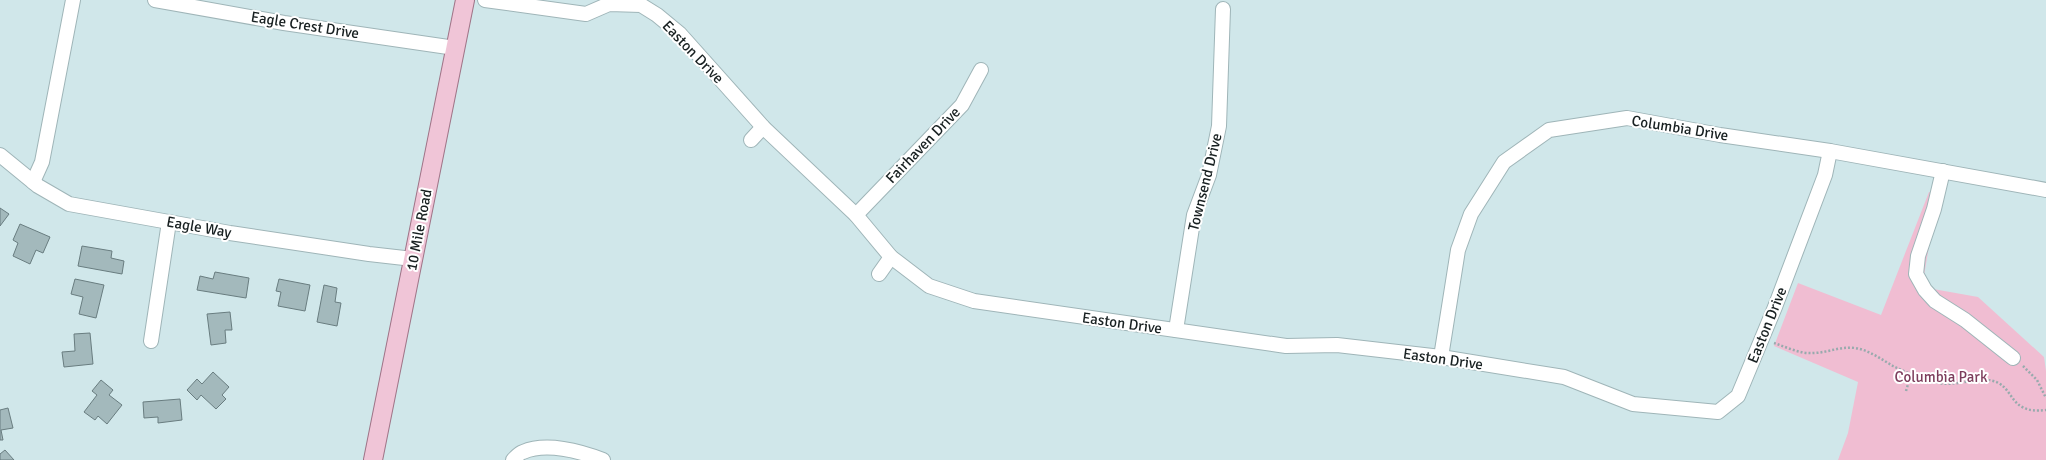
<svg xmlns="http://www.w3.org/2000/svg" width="2046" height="460" font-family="Signika,sans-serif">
<rect width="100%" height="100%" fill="#d0e7ea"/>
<polygon fill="#f0bdd2" points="1929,192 1938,194 1922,287 1978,297 2044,357 2046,371 2046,460 1838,460 1848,433 1858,382 1774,346 1798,283 1881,315"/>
<g fill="#a3b9bc" stroke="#697d80">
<polygon points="0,208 9,214 0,226"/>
<polygon points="20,224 50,237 43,253 36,250 30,264 13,256 18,243 13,240"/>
<polygon points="82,246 112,251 111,258 124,261 122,274 78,266"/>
<polygon points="215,272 249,278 246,298 197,290 200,276 213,279"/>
<polygon points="75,279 104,285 96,318 79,314 83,297 71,294"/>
<polygon points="279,279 310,285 305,311 278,306 281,292 276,291"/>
<polygon points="324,285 337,288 335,302 341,303 337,326 317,322"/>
<polygon points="230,312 232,330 225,330 226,343 211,345 207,314"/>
<polygon points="90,333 93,364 64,367 62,352 75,351 74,334"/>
<polygon points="213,372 229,387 222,395 226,399 216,409 201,395 197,400 187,390 197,379 202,384"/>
<polygon points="101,380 113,390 109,395 122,405 107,424 98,416 95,420 84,412 97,395 92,391"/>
<polygon points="180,399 182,420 158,423 158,417 144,418 143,402"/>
<polygon points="8,408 13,428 1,430 3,440 0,440 0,410"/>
<polygon points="5,450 14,460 0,460 0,454"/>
</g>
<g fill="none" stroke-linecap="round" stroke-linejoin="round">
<g stroke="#9fb5b8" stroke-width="16">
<g id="minor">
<polyline points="155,0 284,23 455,48"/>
<polyline points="485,0 586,14 609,4 641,5 657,15 680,34 763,127 856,215 891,257 929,286 974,301 1286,346 1337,345 1441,357 1564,377 1633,404 1718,412 1738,396 1775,307 1825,175 1830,151"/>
<polyline points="751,140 763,127"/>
<polyline points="0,155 38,186 69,204 230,233 369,254 413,259"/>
<polyline points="1943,171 1934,209 1918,256 1916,274 1925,290 1935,301 1965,320 2013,358"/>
<polyline points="33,182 42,162 73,0"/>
<polyline points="856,215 962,105 981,70"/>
<polyline points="879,274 891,257"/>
<polyline points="1176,330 1194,215 1209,175 1219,126 1223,9"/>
<polyline points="151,341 169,222"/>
<polyline points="1441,357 1458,250 1471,214 1504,162 1549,130 1627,118 1720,135 1830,151 2046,190"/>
<path d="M513,460C516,457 519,453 523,452C546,442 580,451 603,460"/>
</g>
</g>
<g stroke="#9e7286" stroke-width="20">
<polyline id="major" points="373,460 465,0"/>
</g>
<g stroke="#98aaad" stroke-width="2.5" stroke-dasharray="2 2" stroke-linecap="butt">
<path d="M1774,343C1786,347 1800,354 1813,353C1827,353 1840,346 1855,348C1869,350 1881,359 1893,366C1907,373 1923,379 1939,383C1954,386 1972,379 1988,380C2017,383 2005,415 2046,410"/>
<polyline points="2023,366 2037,380 2046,398"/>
<polyline points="1906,391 1911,374"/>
</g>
<use href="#minor" stroke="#fff" stroke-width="14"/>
<use href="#major" stroke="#f0c5d7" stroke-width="18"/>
</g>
<g text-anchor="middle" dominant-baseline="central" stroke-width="4" stroke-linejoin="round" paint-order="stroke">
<g font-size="15" fill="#182021" stroke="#fff">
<text transform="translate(305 25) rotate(9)">Eagle Crest Drive</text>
<text transform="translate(693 52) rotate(46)">Easton Drive</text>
<text transform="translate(1680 128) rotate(9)">Columbia Drive</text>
<text transform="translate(923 145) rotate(-46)">Fairhaven Drive</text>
<text transform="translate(1205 182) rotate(-76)">Townsend Drive</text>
<text transform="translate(199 227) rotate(10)">Eagle Way</text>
<text transform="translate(419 230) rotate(-79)">10 Mile Road</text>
<text transform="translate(1122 323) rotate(8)">Easton Drive</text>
<text transform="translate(1767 325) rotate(-68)">Easton Drive</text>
<text transform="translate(1443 359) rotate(8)">Easton Drive</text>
</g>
<g font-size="15" fill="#7d3d5c" stroke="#fff">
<text x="1941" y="377">Columbia Park</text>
</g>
</g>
</svg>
